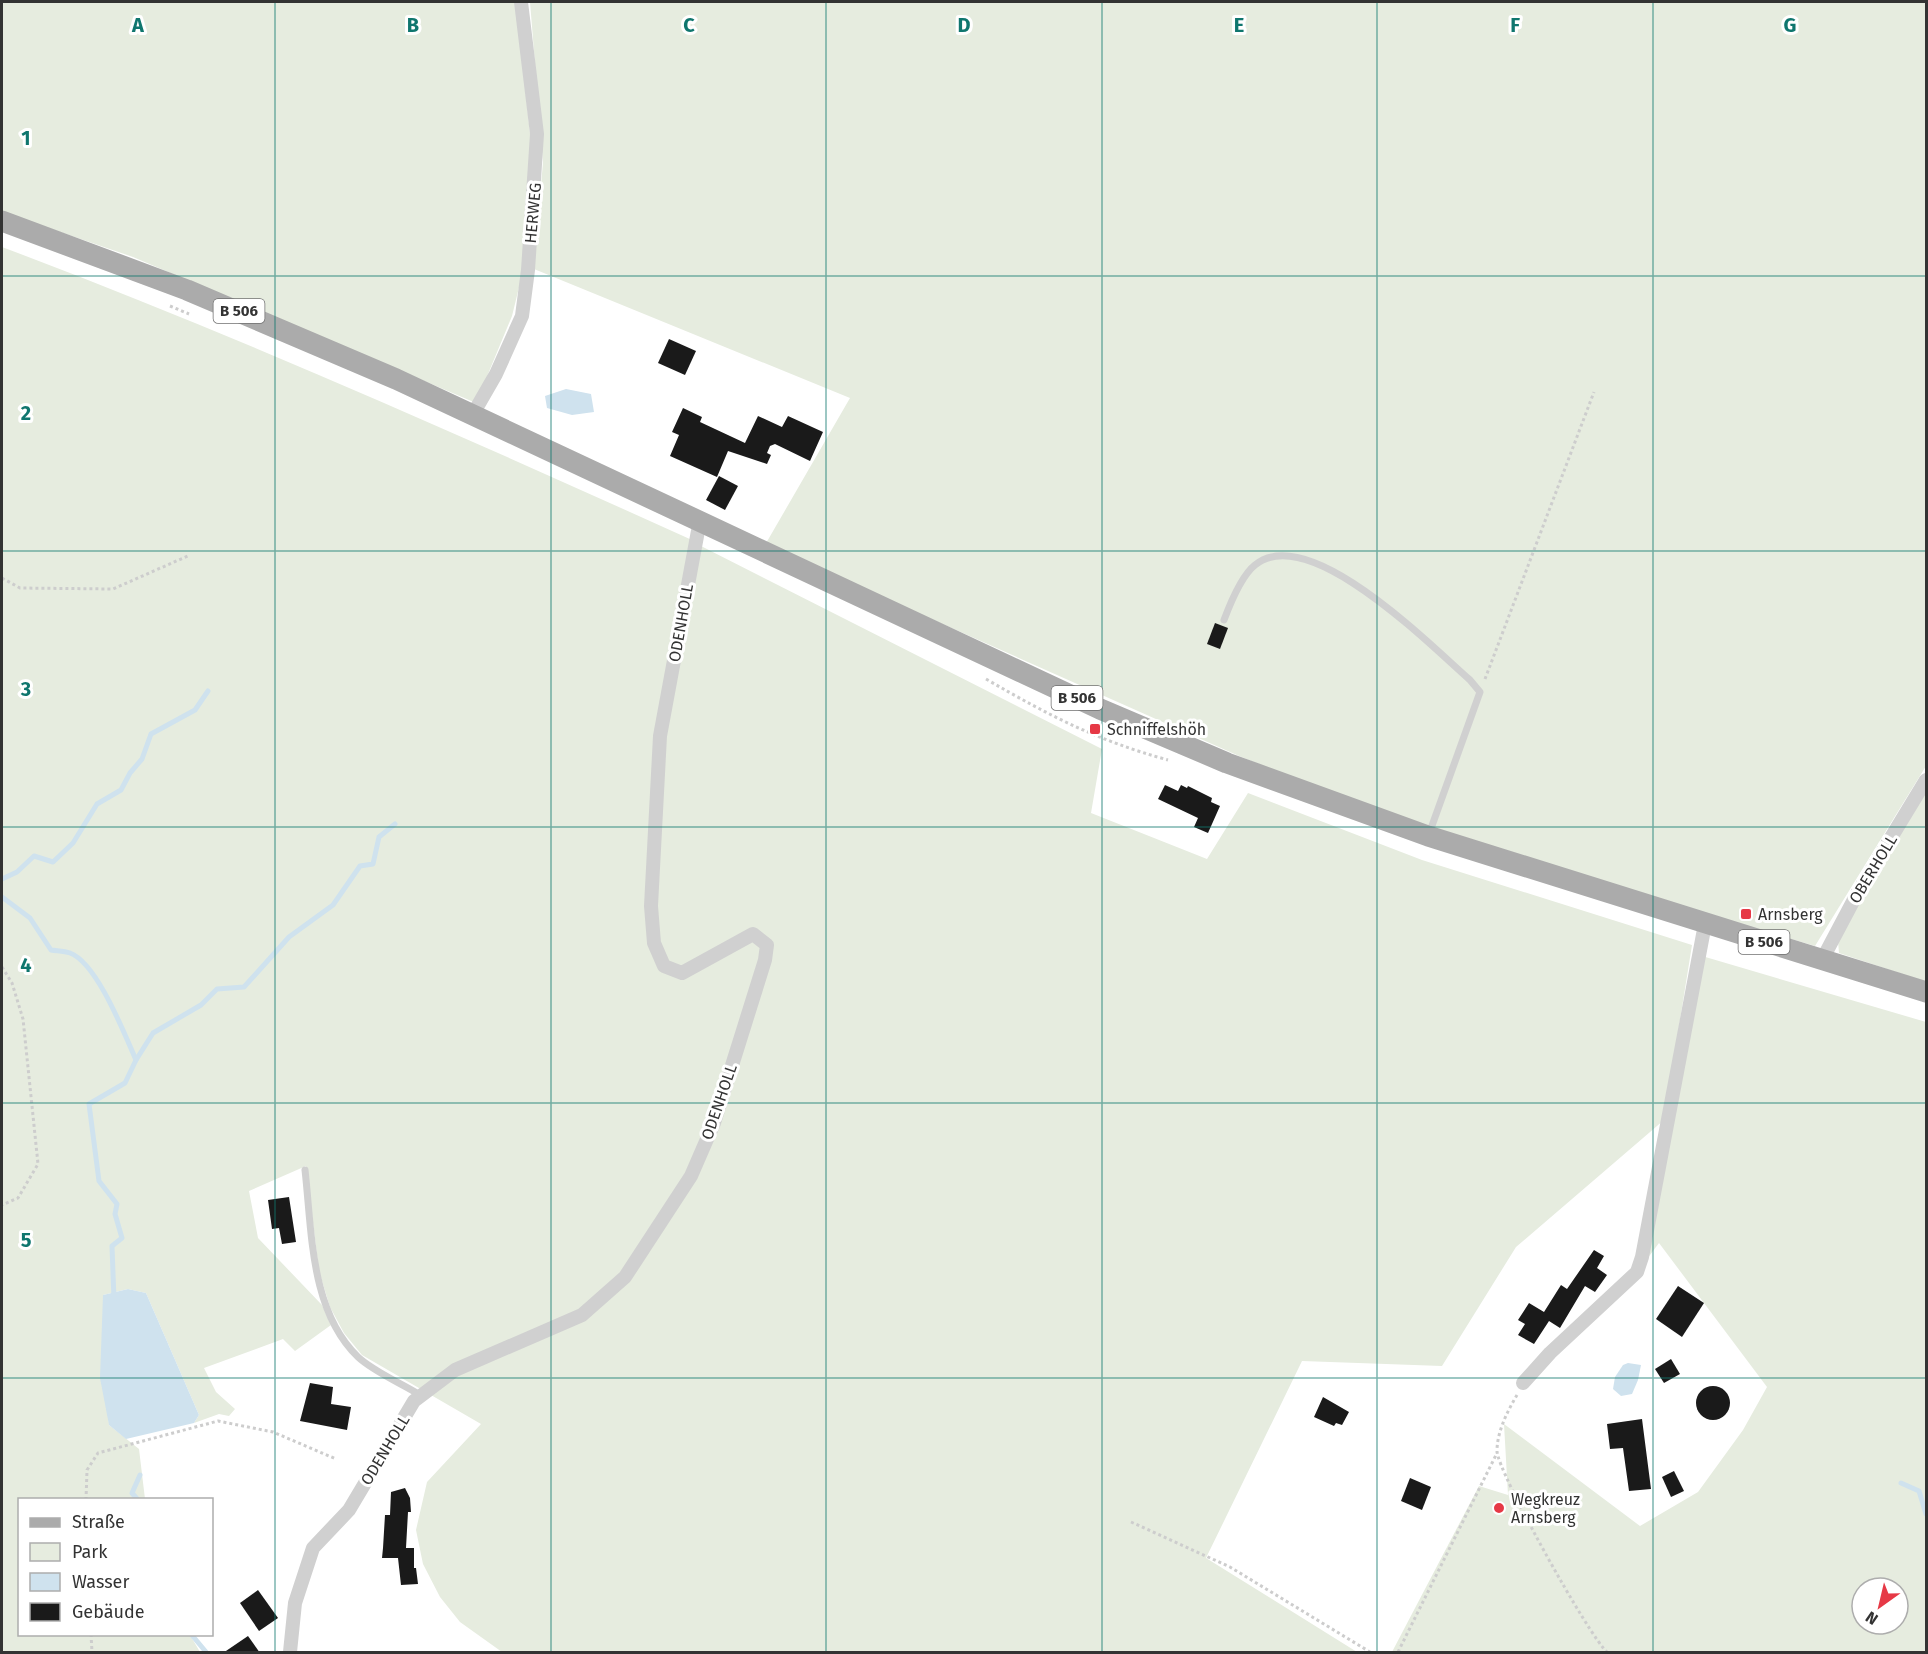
<svg xmlns="http://www.w3.org/2000/svg" width="1928" height="1654" font-family="'Fira Sans',sans-serif">
<rect width="100%" height="100%" fill="#fff"/>
<g fill="#e6ecdf" fill-rule="evenodd">
<polygon points="2,2 516,2 533,162 524,267 512,316 476,403 133,257 2,212"/>
<polygon points="530,2 1926,2 1926,766 1815,946 1422,829 1239,756 765,545 850,398 534,269 543,162"/>
<path d="M2,247C236,335 464,437 692,540L663,737L699,545L1102,749L1091,813L1207,859L1248,793L1422,860L1692,945L1664,1120L1516,1247L1442,1366L1302,1361L1206,1558L1357,1652H502L460,1622L440,1597L423,1564L416,1530L427,1482L481,1424L362,1355L344,1333L330,1307L319,1271L306,1166L249,1191L258,1238L322,1305L331,1325L295,1351L283,1339L204,1368L216,1392L235,1409L229,1416L219,1414L194,1423L199,1415L146,1293L128,1289L103,1295L109,1425L139,1449L145,1499L20,1500V1634L190,1635L200,1652H2Z"/>
<polygon points="1926,788 1926,982 1839,953 1838,941 1861,895"/>
<path d="M1702,956L1926,1022V1652H1392L1479,1486L1508,1495L1504,1424L1640,1526L1698,1492L1743,1430L1767,1387L1659,1243L1647,1259ZM1862,1588H1898V1624H1862Z"/>
</g>
<g fill="#cfe2ee">
<polygon points="566,389 591,394 594,412 572,415 547,408 545,396"/>
<polygon points="128,1289 146,1293 199,1415 194,1423 126,1439 109,1425 100,1378 103,1295"/>
<polygon points="1628,1363 1641,1365 1638,1380 1632,1394 1621,1396 1613,1389 1615,1377 1623,1365"/>
</g>
<g fill="none" stroke-linecap="round" stroke-linejoin="round">
<g stroke="#cfe2ee" stroke-width="5">
<polyline points="2,879 17,872 34,856 53,862 73,843 97,804 121,790 130,773 142,759 151,734 195,710 208,691"/>
<path d="M2,897L30,918L51,950C57,951 64,951 70,953C97,963 124,1033 136,1060L125,1083L89,1104L99,1181L117,1204L115,1214L122,1238L112,1246L114,1300"/>
<polyline points="136,1060 153,1033 201,1005 217,989 244,987 289,937 333,905 360,866 373,864 379,837 395,824"/>
<polyline points="1901,1483 1919,1491 1926,1514"/>
<polyline points="138,1500 132,1493 140,1475"/>
<polyline points="191,1634 206,1652"/>
</g>
</g>
<g fill="#1a1a1a">
<polygon points="669,339 696,351 685,375 658,363"/>
<polygon points="683,408 702,417 700,422 745,443 758,416 782,427 788,416 823,432 810,461 775,444 770,446 767,453 771,455 767,464 728,451 717,477 670,456 679,435 672,432"/>
<polygon points="719,476 738,486 725,510 706,500"/>
<polygon points="1215,623 1228,628 1220,649 1207,644"/>
<polygon points="1165,785 1178,791 1181,785 1187,788 1188,786 1212,798 1211,802 1220,806 1208,833 1194,827 1198,818 1158,799"/>
<polygon points="289,1197 296,1242 282,1244 279,1228 272,1229 268,1200"/>
<polygon points="1594,1250 1604,1256 1597,1268 1607,1275 1595,1292 1585,1286 1560,1328 1549,1321 1534,1344 1518,1335 1525,1324 1518,1320 1529,1303 1544,1312 1561,1285 1567,1289"/>
<polygon points="1678,1286 1704,1303 1682,1337 1656,1319"/>
<polygon points="1671,1359 1680,1374 1664,1383 1655,1369"/>
<polygon points="310,1383 333,1387 331,1404 351,1407 347,1430 300,1421"/>
<circle cx="1713" cy="1403" r="17"/>
<polygon points="1323,1397 1349,1412 1342,1425 1336,1423 1334,1426 1314,1417"/>
<polygon points="1642,1419 1651,1489 1629,1491 1623,1448 1610,1449 1607,1424"/>
<polygon points="1674,1471 1684,1491 1671,1497 1662,1477"/>
<polygon points="1410,1478 1431,1487 1422,1510 1401,1501"/>
<polygon points="405,1488 410,1498 411,1512 408,1512 406,1548 414,1548 414,1568 416,1568 418,1584 401,1585 398,1558 382,1558 383,1548 385,1515 390,1515 391,1492"/>
<polygon points="258,1590 278,1618 259,1631 240,1603"/>
<polygon points="248,1636 260,1653 223,1653"/>
</g>
<g fill="none" stroke-linecap="round" stroke-linejoin="round">
<g stroke="#cdcdcd" stroke-width="3" stroke-dasharray="3 3" stroke-linecap="butt">
<polyline points="170,306 189,314"/>
<polyline points="2,578 20,588 113,589 190,555"/>
<path d="M986,679C1050,716 1096,740 1168,760"/>
<polyline points="1485,679 1594,392"/>
<polyline points="2,967 12,983 23,1019 38,1164 18,1198 2,1205"/>
<path d="M1517,1395C1507,1412 1497,1432 1497,1451C1497,1471 1590,1638 1607,1652"/>
<polyline points="86,1500 87,1470 98,1453 218,1421 273,1432 336,1459"/>
<polyline points="1131,1522 1230,1567 1370,1652"/>
<polyline points="91,1634 92,1652"/>
<polyline points="1398,1652 1497,1453"/>
</g>
<g stroke="#d0d0d0" stroke-width="7">
<path d="M1224,620C1230,604 1241,576 1255,565C1309,521 1432,647 1470,680L1480,692L1429,834"/>
<path d="M305,1170C312,1231 310,1311 358,1357C374,1372 401,1383 420,1395"/>
</g>
<g stroke="#d0d0d0" stroke-width="14">
<polyline points="473,414 496,374 522,316 528,270 537,134 521,2"/>
<polyline points="1822,960 1858,892 1926,780"/>
<polyline points="1523,1383 1550,1353 1637,1272 1642,1257 1705,924"/>
<polyline points="290,1652 295,1603 313,1548 349,1510 414,1401 455,1370 582,1315 625,1277 691,1176 714,1123 765,960 767,945 753,934 682,973 664,966 654,943 651,906 660,736 700,520"/>
</g>
<polyline stroke="#ababab" stroke-width="21" points="2,221 187,290 396,379 1100,709 1227,763 1428,836 1926,992"/>
</g>
<path fill="none" stroke="#0f766e" stroke-width="1.5" stroke-opacity="0.55" d="M275,2V1652M551,2V1652M826,2V1652M1102,2V1652M1377,2V1652M1653,2V1652M2,276H1926M2,551H1926M2,827H1926M2,1103H1926M2,1378H1926"/>
<g fill="#e63946" stroke="#fff" stroke-width="2">
<rect x="1089" y="723" width="12" height="12" rx="3"/>
<rect x="1740" y="908" width="12" height="12" rx="3"/>
<circle cx="1499" cy="1508" r="6"/>
</g>
<g text-anchor="middle" dominant-baseline="central" stroke-width="6" stroke-linejoin="round" paint-order="stroke">
<g fill="#fff" stroke="#707070" stroke-width="1.5">
<rect x="213.5" y="299" width="51" height="24" rx="4.5"/>
<rect x="1051.5" y="686" width="51" height="24" rx="4.5"/>
<rect x="1738.5" y="930" width="51" height="24" rx="4.5"/>
</g>
<g font-size="15" font-weight="bold" fill="#333">
<text x="239" y="311">B 506</text>
<text x="1077" y="698">B 506</text>
<text x="1764" y="942">B 506</text>
</g>
<g font-size="16" fill="#333" stroke="#fff">
<text transform="translate(533 213) rotate(-85)">HERWEG</text>
<text transform="translate(681 623) rotate(-80)">ODENHOLL</text>
<text transform="translate(1873 869) rotate(-59)">OBERHOLL</text>
<text transform="translate(719 1102) rotate(-71)">ODENHOLL</text>
<text transform="translate(385 1450) rotate(-59)">ODENHOLL</text>
</g>
<g font-size="16" fill="#333" stroke="#fff" text-anchor="start">
<text x="1107" y="729">Schniffelshöh</text>
<text x="1758" y="914">Arnsberg</text>
<text x="1511" y="1499">Wegkreuz<tspan x="1511" dy="18">Arnsberg</tspan></text>
</g>
</g>
<g font-size="20" text-anchor="middle" font-weight="bold" fill="#0f766e" stroke="#fff" stroke-width="6" stroke-linejoin="round" paint-order="stroke">
<text x="138" y="32">A</text>
<text x="413" y="32">B</text>
<text x="689" y="32">C</text>
<text x="964" y="32">D</text>
<text x="1239" y="32">E</text>
<text x="1515" y="32">F</text>
<text x="1790" y="32">G</text>
<text x="26" y="145">1</text>
<text x="26" y="420">2</text>
<text x="26" y="696">3</text>
<text x="26" y="972">4</text>
<text x="26" y="1247">5</text>
</g>
<rect width="1928" height="1654" fill="none" stroke="#333333" stroke-width="6"/>
<rect x="18" y="1498" width="195" height="138" fill="#ffffff" stroke="#adadad" stroke-width="1.5"/>
<rect x="30" y="1518" width="30" height="9" fill="#ababab" stroke="#adadad" stroke-width="1.5"/>
<text x="72" y="1528" font-size="18" fill="#333333">Straße</text>
<rect x="30" y="1543" width="30" height="18" fill="#e6ecdf" stroke="#adadad" stroke-width="1.5"/>
<text x="72" y="1558" font-size="18" fill="#333333">Park</text>
<rect x="30" y="1573" width="30" height="18" fill="#cfe2ee" stroke="#adadad" stroke-width="1.5"/>
<text x="72" y="1588" font-size="18" fill="#333333">Wasser</text>
<rect x="30" y="1603" width="30" height="18" fill="#1a1a1a" stroke="#adadad" stroke-width="1.5"/>
<text x="72" y="1618" font-size="18" fill="#333333">Gebäude</text>
<g transform="translate(1880 1606) rotate(214)"><circle r="28" fill="#ffffff" stroke="#adadad" stroke-width="1.5"/>
<path d="M0-4.5L10 22L0 15L-10 22Z" fill="#e63946"/>
<text y="-9" font-size="16" font-weight="bold" text-anchor="middle" fill="#333333">N</text>
</g>
</svg>
